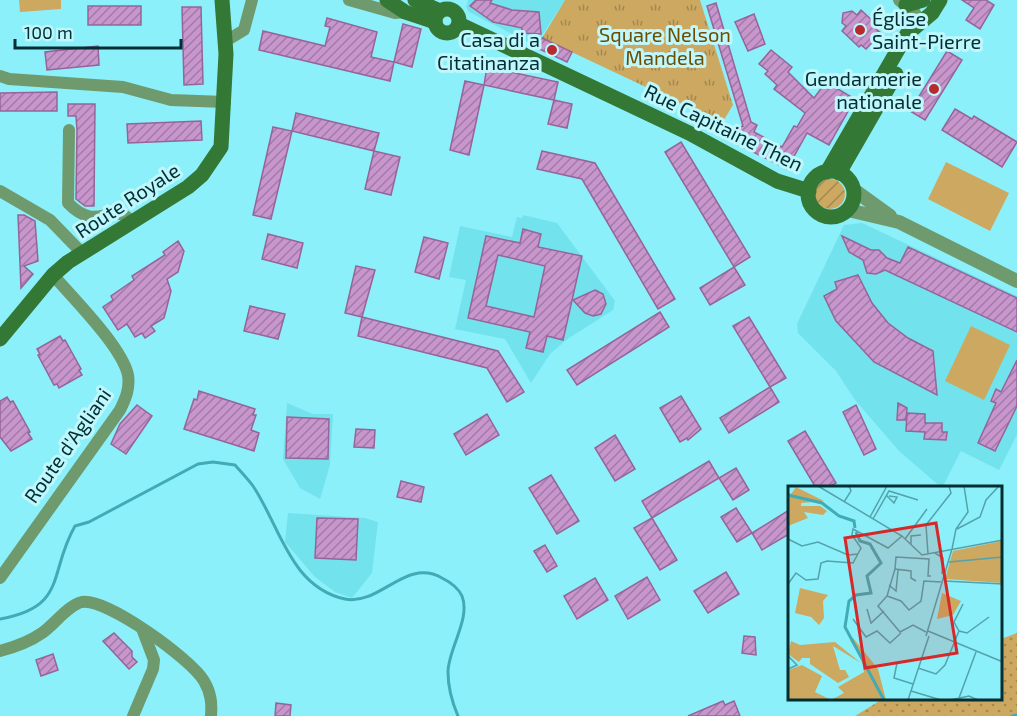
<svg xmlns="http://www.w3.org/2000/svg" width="1017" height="716" font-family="'Exo 2',sans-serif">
<defs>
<pattern id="grass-dots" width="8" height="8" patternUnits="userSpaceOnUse" patternTransform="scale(1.5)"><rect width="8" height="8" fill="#cca861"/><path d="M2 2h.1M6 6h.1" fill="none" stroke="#a38951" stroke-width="1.8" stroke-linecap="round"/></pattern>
<pattern id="park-tufts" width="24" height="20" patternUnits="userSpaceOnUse" patternTransform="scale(1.5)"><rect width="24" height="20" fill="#cca861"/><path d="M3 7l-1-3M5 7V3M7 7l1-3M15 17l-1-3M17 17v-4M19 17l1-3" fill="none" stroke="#a38951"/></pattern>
<pattern id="garden-furrows" width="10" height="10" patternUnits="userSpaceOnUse" patternTransform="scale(1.5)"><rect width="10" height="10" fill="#cca861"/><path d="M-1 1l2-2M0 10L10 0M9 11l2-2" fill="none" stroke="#a38951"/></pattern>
<pattern id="building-hatch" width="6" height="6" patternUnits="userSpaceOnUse" patternTransform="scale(1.5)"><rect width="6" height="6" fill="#c896cd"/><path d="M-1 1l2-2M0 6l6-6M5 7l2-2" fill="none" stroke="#a07ba7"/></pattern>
</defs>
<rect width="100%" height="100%" fill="#8cf0fa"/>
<g fill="#72e2ec">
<polygon points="468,0 565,0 535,46 469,12 466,7"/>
<polygon points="523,215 557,223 615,301 613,310 566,340 550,354 531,383 505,339 455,329 466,280 449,277 460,226 512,237 517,217 522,218"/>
<polygon points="862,223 1017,296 1017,435 999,470 961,451 942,488 899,451 855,400 836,371 798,333 797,324 844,225"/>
<polygon points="287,403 313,414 333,414 330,465 320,499 300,488 283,459"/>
<polygon points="288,513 365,518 378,522 372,573 352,598 335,592 315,577 285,542"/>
</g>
<polygon fill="url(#grass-dots)" points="1017,633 1017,716 855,716 881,700 1000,700 1001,639"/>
<polygon fill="url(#park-tufts)" points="565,0 700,0 733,105 722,123 542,38"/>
<circle fill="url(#garden-furrows)" cx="830" cy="194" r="15"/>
<g fill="#cca861">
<polygon points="19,0 61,0 61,9 20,12"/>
<polygon points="622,0 643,0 643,11 628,15"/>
<polygon points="946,162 1009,193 990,231 928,199"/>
<polygon points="971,326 1010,345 984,400 945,381"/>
</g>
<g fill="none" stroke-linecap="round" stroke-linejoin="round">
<g stroke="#41abb5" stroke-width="3">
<path d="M0,619C68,607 48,573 75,526L89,522L198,464L213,462L235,465C241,472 248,479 253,486C280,526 290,587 345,599C380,606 406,557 442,578C450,582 458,587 462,596C471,619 448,649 448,672C448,688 452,702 458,716"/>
<polyline points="1012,716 1017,715"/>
</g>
</g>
<g fill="url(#building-hatch)" stroke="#946599" stroke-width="1.5" fill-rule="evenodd">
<polygon points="476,0 492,0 490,3 512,10 539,12 541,34 522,33 522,28 493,22 470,6"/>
<polygon points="962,0 986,0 994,5 980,29 966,20 974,8"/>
<polygon points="716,3 751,122 757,125 754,132 782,147 794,126 797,127 805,113 774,89 777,85 765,74 768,71 759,64 771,50 792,67 788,72 814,98 826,82 855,99 829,145 807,133 787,169 727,139 731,130 743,126 707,6"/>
<rect x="88" y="6" width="53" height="19"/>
<polygon points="182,7 201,7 203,84 184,85"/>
<polygon points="861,10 878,26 876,29 881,33 866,49 861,45 859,47 842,31 846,26 842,23 843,13 852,11 857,15"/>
<polygon points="754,14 765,44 748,51 735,22"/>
<polygon points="327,18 377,32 371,57 394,62 390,81 259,50 263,31 325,46 330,27 325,26"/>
<polygon points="403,24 421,29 412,67 394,62"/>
<polygon points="542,38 572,52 567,62 537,48"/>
<polygon points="98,46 99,65 47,70 45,52"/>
<polygon points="947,51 962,60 925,120 910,111"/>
<polygon points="487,67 558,82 554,100 484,85"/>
<polygon points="465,81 484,85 469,155 450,150"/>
<polygon points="57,92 57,111 0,111 0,93"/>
<polygon points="554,100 572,104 567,128 548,124"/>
<polygon points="68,104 95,104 94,206 85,206 76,199 77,130 76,116 68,116"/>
<polygon points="955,109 972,119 974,116 1017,142 1002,167 942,130"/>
<polygon points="296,113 379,133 374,151 292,131"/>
<polygon points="201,121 202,140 128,143 127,124"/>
<polygon points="273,127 292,131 271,219 253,215"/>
<polygon points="681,142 750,257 734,267 665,152"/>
<polygon points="374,151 400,157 391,195 365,189"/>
<polygon points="542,151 595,163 675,299 658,309 582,179 537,169"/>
<polygon points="18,215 24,215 35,221 38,261 24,266 33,274 21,288"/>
<path d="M523,229L541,234L538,247L582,256L563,340L547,336L543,352L526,348L530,332L468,318L486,236L520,243ZM498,255L545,266L534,317L486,306Z"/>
<polygon points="268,234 303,243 297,268 262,259"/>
<polygon points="842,236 871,250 879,250 887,258 900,263 908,247 1017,298 1017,332 885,270 876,274 867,273 863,260 849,252"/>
<polygon points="424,237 448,243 439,279 415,272"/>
<polygon points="178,241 184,251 178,272 167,279 171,291 164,318 151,326 155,331 145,338 142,333 135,337 127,324 118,330 103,307 113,300 111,296 134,280 132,276 165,255 163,252"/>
<polygon points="356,266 375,270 362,317 345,313"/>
<polygon points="734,267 745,285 710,305 700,288"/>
<polygon points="858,275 872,303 888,323 908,338 933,351 937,395 874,362 836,321 824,296 837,289 835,282"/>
<polygon points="595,290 603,294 606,304 601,314 593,316 585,313 573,300"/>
<polygon points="250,306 285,314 278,339 244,331"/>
<polygon points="660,312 669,327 577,385 567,370"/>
<polygon points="362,317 498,351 524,392 507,402 487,368 358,336"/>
<polygon points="749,317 786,378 770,387 733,326"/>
<polygon points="60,336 63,341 65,340 81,369 79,370 82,375 59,388 57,384 54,385 38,355 40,354 37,349"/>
<polygon points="1017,360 1017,406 995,451 978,443 996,403 991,401 996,389 1001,392"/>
<polygon points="770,387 779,402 729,433 720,418"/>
<polygon points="199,391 255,409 253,415 256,415 251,430 259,433 254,451 184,429 194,399 197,400"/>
<polygon points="681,396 701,429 688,440 687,438 680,442 660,408"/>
<polygon points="7,397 10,402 13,401 30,432 28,433 32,439 11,451 0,437 0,401"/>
<polygon points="898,403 907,408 906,420 897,420"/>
<polygon points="137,405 152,416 126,454 111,444 120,424"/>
<polygon points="856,405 876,449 864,455 843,412"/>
<polygon points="907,413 925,414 925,423 942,423 942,432 947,432 946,440 924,439 925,432 906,431"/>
<polygon points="487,414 499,435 466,455 454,434"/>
<polygon points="287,417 329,419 328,459 286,458"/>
<polygon points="356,429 375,430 374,448 354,447"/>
<polygon points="805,431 836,483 827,488 816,488 788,441"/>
<polygon points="615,435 635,469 615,481 595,448"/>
<polygon points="709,461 719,478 652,518 642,501"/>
<polygon points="736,468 749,490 733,500 719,478"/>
<polygon points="551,475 579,521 557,534 529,488"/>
<polygon points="401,481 424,487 421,502 397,497"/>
<polygon points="736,508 752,533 737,542 721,517"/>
<polygon points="789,510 789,534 762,550 752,533"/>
<polygon points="317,518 358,519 356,560 315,558"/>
<polygon points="652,518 677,560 660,570 634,528"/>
<polygon points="545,545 557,566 547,572 534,551"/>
<polygon points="726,572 739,594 708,613 694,591"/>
<polygon points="647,577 660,600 628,619 615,596"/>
<polygon points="595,578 608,600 577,619 564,596"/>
<polygon points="114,633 132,651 132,657 137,662 129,669 103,641"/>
<polygon points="744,636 755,637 756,655 742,653"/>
<polygon points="53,654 58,670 41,676 36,660"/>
<polygon points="723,701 725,705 734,701 740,716 688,716"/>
<polygon points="276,703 291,705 290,716 275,716"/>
</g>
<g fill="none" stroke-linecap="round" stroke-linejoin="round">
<g stroke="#6f9a6d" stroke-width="12">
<polyline points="349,0 395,13 405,12"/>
<polyline points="899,0 915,13 920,24"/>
<polyline points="226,41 244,30 252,0"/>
<polyline points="0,76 9,79 123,87 171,100 225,102"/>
<path d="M69,130L68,203C99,235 111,198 132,222"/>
<polyline points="0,191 50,220 82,253"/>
<path d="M0,578L120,410C126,398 130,388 128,375C122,347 73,298 53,275"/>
<path d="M0,651C15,647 29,642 42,633C54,625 68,605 82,602C107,598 191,659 204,681C211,693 212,703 211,716"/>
<polyline points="133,716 153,669 154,660 143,631"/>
</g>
<g stroke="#6f9a6d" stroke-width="14">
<polyline points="854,190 890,216"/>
<polyline points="848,210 899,222 1017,281"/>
</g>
<g stroke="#337834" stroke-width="15">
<polyline points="387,0 405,12 435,22"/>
<polyline points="415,0 440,11"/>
<polyline points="906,5 923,0"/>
<circle cx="447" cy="21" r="12"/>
<polyline points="459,24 689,133 777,181 809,191"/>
<circle cx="831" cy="194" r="23"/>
<polyline points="827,172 907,34 932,13 940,0"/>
<polyline points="839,173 896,74"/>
<polyline points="0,339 53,275 68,262 188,187 202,175 221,147 226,54 222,0"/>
</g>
</g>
<g fill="#b92930" stroke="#bff7fc" stroke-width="2">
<circle cx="860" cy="30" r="6"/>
<circle cx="552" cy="50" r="6"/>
<circle cx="934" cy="89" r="6"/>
</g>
<g text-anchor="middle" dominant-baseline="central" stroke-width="6" stroke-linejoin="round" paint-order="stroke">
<g font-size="20" fill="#002e32" stroke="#bff7fc" text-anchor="end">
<text x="872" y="18" text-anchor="start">Église<tspan x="872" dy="23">Saint-Pierre</tspan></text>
<text x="540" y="39">Casa di a<tspan x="540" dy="23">Citatinanza</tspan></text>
<text x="922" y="78">Gendarmerie<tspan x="922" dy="23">nationale</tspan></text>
</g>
<g font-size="20" fill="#6b4e02" stroke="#bff7fc">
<text x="665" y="34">Square Nelson<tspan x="665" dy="23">Mandela</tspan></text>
</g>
<g font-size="20" fill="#002e32" stroke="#bff7fc">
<text transform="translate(724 127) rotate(26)">Rue Capitaine Then</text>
<text transform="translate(127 200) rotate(-33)">Route Royale</text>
<text transform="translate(67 445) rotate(-55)">Route d'Agliani</text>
</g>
</g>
<g transform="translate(788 486)">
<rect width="214" height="214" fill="#8cf0fa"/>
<path d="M8,1L36,15L13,17V20H32L39,25L35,29L16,26L20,32L0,40V7L3,8ZM12,102L40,109L35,115L36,132L31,139L23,131L7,127ZM65,152L90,183L98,214H0V184L14,179L34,190L27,206L43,214L56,207L50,201L76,186L73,171L62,154ZM3,155L12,159L47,156L73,177L45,160L52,184H57L61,191L50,197L22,178V172H14L11,176L0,168Z" fill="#cca861"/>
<path d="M214,55V97L157,93L165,65Z" fill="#cca861"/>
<path d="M154,107L173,115L165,129L149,133Z" fill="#cca861"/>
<path fill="none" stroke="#41abb5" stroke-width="3" d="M0,9L34,17L51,30L66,35L67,42M68,46L72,55L82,58L93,77L79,90L83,107L68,109L61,115L57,141L96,214"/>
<path fill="none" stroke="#54a2aa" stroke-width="1.5" d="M30,0L114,50L134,69L215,54M98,9L106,17L109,11L101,10M56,16L63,5L61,0M82,31L99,0M85,33L101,5L130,14M169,43L192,31L198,14L211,0M0,53L14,60L30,56L60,69L70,68M117,53L139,23M123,58V50L133,49M164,63L168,43L180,26L176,0M147,67L155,72L154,88M140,68L138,39L163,7L161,0M161,76L215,71M107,83L99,110L113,115L121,124L133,115L136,95L153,96M128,95L123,92V85L107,83L108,71L141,73L140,90H143M156,95L215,98M0,98L8,87L18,94L30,93L33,77L39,75L65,77L73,62L64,49L65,43L100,62L114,50M101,99L108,105L110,84M99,110L90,120L112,146L125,139L138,146M79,123L83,137L96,125M65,133L78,151L89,145L102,157L113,147M140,145L215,176M171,145L166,136L175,118M138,150L164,63M0,170L9,179L0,183M109,177L106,192L125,198M130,182L148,188L157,179L171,145L179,147L201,131M123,205L153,214M171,212L188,166M120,214L141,150M162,214L181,210L190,214"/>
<path fill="#d62828" fill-opacity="0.15" stroke="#d62828" stroke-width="3" d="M148,37L169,167L77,182L57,52Z"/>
<rect width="214" height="214" fill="none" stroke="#002e32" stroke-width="3"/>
</g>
<path d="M15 39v9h166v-9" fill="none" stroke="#002e32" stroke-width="3"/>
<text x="24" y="39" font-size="18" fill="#002e32" stroke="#bff7fc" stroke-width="4.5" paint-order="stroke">100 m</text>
</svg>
